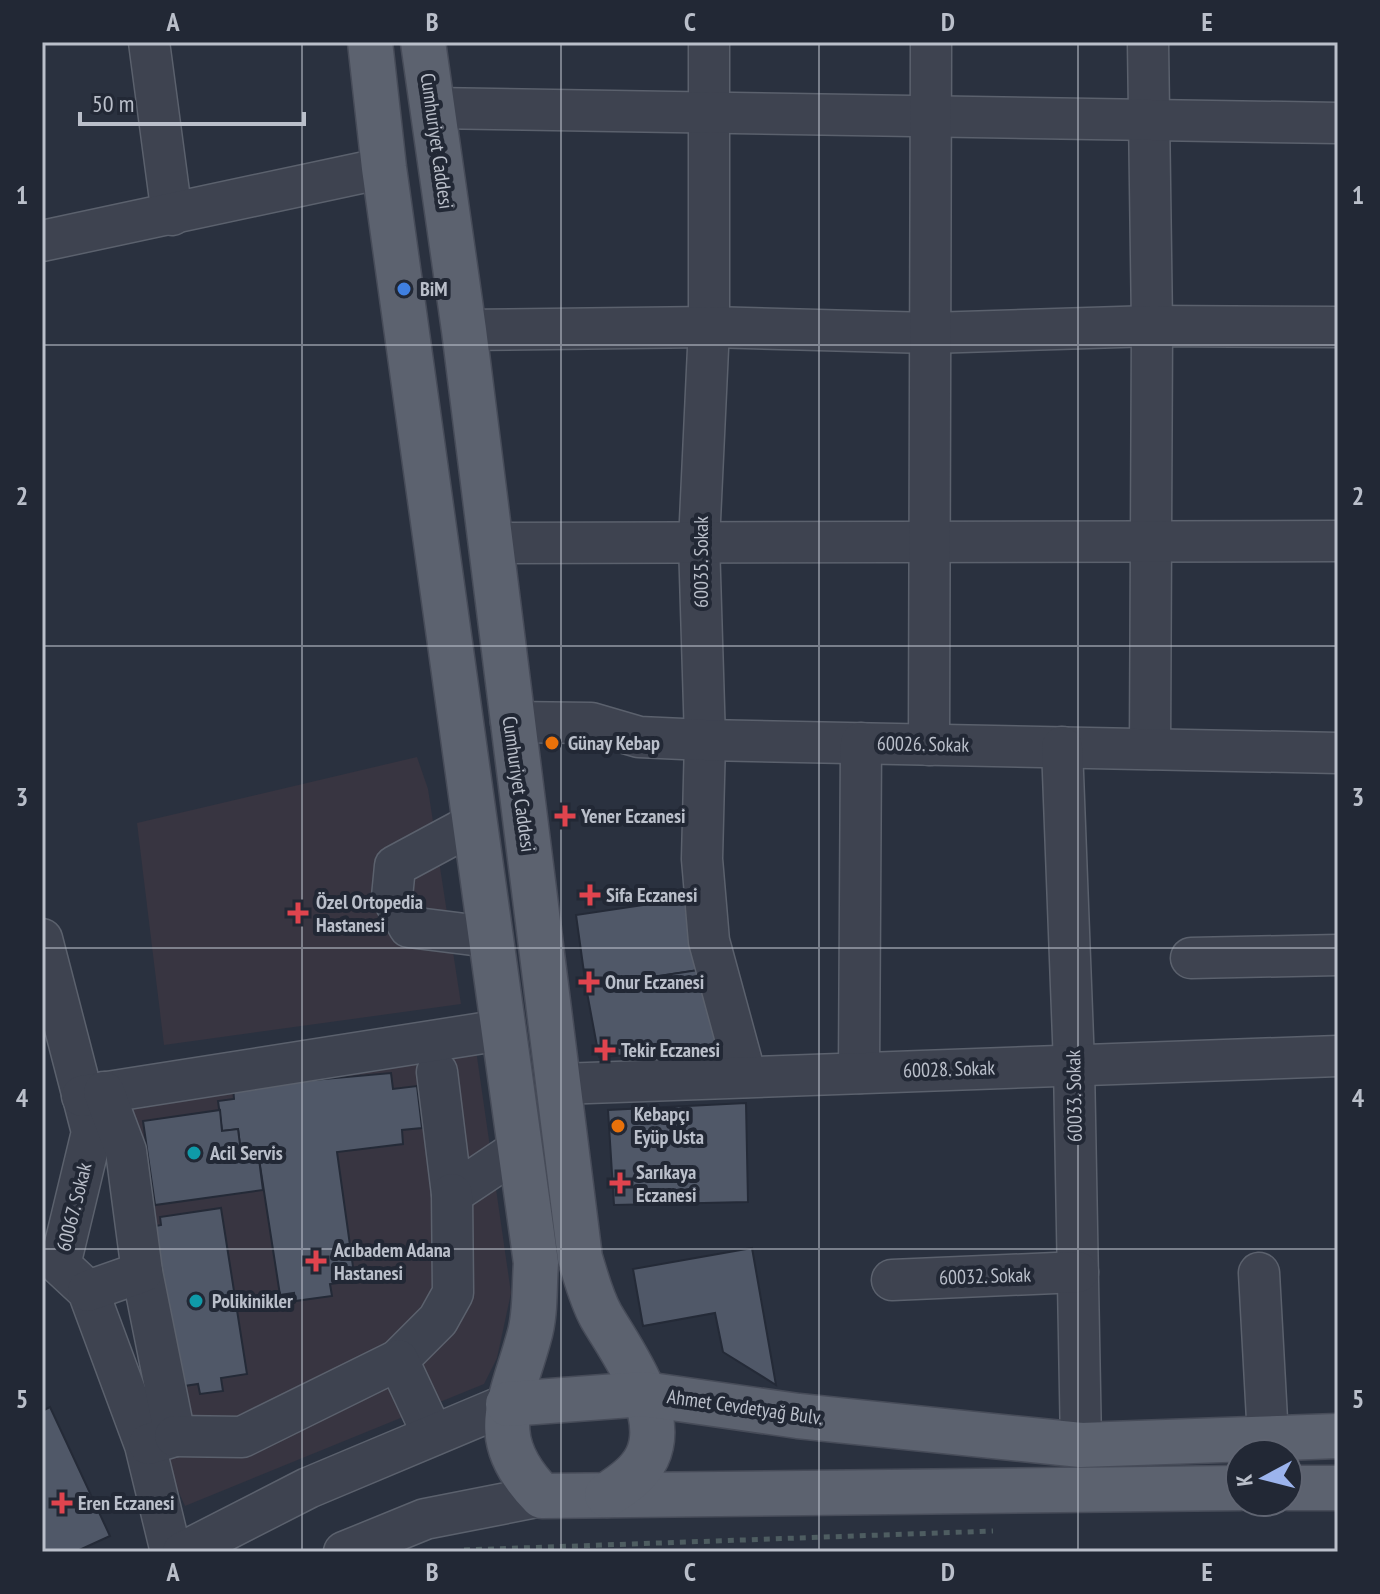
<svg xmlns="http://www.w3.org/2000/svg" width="1380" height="1594" font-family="'PT Sans Narrow',sans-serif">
<rect width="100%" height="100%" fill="#2a313f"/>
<g fill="#383541">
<polygon points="417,757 428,789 461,1004 164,1045 137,823"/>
<polygon points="475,1043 511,1293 497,1358 484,1384 185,1506 172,1477 118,1229 112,1088"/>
</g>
<g fill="#505868" stroke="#242a37" stroke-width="2">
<polygon points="690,898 705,969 586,987 576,915"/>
<polygon points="705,969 728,1049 599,1057 586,987"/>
<polygon points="391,1073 393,1089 417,1086 422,1128 402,1130 403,1144 337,1152 355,1281 330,1284 332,1296 295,1301 294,1293 280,1295 259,1159 242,1161 238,1129 222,1131 218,1101 234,1099 233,1087"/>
<polygon points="746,1103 748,1202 614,1205 608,1110"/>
<polygon points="220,1110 222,1131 238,1129 242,1161 259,1159 263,1190 155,1205 143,1121"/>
<polygon points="221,1208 247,1374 221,1378 223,1391 200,1394 198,1384 171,1388 146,1228 161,1225 160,1217"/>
<polygon points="752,1248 776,1385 723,1352 715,1313 643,1326 633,1269"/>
<polygon points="50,1407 110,1536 75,1552 42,1552 42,1411"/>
</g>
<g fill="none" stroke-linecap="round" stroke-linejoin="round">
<g stroke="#5b616d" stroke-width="43">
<g id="minor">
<polyline points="149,42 172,215"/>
<polyline points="709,42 709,327 699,542 705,740 702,859 709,941 746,1077"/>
<polyline points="1148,42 1152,326 1150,749"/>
<polyline points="433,108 1338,123"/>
<polyline points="42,241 384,168"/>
<polyline points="464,330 709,327 930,333 1152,326 1338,327"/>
<polyline points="490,543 1338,541"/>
<polyline points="511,722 591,723 639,737 705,740 1338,753"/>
<polyline points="929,745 931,42"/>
<polyline points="1062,747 1074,1065 1081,1445"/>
<polyline points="473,824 395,866 392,897 409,927 489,937"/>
<polyline points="42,939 92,1132 60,1265 88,1291 145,1445 171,1552"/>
<polyline points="1191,958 1338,955"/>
<polyline points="437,1072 452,1194 519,1149"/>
<polyline points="859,1073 861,743"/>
<polyline points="560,1084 1338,1056"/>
<polyline points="82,1096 502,1030"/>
<polyline points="142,1272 175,1436 149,1444"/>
<polyline points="1259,1273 1268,1438"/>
<polyline points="892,1280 1078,1272"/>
<polyline points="88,1291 142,1272 126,1151 104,1092"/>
<polyline points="398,1360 438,1320 453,1293 452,1194"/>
<polyline points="175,1436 242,1437 398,1360 433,1435"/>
<polyline points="183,1552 308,1488 508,1404"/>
<polyline points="344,1552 425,1519 542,1496"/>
</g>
</g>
<g stroke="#474c59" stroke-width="47">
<g id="major">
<path d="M370,42L384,168L536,1263C534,1287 536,1314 529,1337C511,1403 485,1438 542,1496L1240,1488"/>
<path d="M423,42L464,330L580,1258C586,1277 591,1298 601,1316C622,1352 668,1413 647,1457C639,1474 622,1485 607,1495"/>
<polyline points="508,1404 644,1394 798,1416 1081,1445 1338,1436"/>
<polyline points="1288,1488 1338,1488"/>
</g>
</g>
<polyline stroke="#4e5d61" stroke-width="5" stroke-dasharray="6 6" stroke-linecap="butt" points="464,1550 993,1531"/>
<use href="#minor" stroke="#3e4350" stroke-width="40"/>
<use href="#major" stroke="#5c626f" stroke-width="44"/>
</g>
<path fill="none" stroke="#babfca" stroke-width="2" stroke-opacity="0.55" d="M302,42V1552M561,42V1552M819,42V1552M1078,42V1552M42,345H1338M42,646H1338M42,948H1338M42,1249H1338"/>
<circle fill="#3f7fe0" stroke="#222835" stroke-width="3" cx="404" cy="289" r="8"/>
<g fill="#e8710a" stroke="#222835" stroke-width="3">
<circle cx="552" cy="743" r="8"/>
<circle cx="618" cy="1126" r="8"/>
</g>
<g fill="#e0444e" stroke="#222835" stroke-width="3">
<path d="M561 804h8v8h8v8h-8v8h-8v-8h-8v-8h8z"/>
<path d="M586 883h8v8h8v8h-8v8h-8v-8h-8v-8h8z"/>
<path d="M294 901h8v8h8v8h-8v8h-8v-8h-8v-8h8z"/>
<path d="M585 970h8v8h8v8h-8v8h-8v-8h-8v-8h8z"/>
<path d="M601 1038h8v8h8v8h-8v8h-8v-8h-8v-8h8z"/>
<path d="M616 1171h8v8h8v8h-8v8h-8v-8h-8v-8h8z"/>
<path d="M312 1249h8v8h8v8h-8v8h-8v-8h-8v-8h8z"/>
<path d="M58 1491h8v8h8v8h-8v8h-8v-8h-8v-8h8z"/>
</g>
<g fill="#0f9aa8" stroke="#222835" stroke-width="3">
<circle cx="194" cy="1153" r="8"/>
<circle cx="196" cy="1301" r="8"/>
</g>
<g text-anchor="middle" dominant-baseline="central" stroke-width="8" stroke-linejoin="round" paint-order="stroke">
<g font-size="20" fill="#babfca" stroke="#222835">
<text transform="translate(437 141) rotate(82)">Cumhuriyet Caddesi</text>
<text transform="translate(701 562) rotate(-90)">60035. Sokak</text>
<text transform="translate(923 744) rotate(1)">60026. Sokak</text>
<text transform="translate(519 784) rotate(82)">Cumhuriyet Caddesi</text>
<text transform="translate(949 1069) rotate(-2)">60028. Sokak</text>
<text transform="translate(1074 1096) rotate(-91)">60033. Sokak</text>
<text transform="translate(74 1207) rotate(-76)">60067. Sokak</text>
<text transform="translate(985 1276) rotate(-2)">60032. Sokak</text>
<text transform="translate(745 1407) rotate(8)">Ahmet Cevdetyağ Bulv.</text>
</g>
<g font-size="20" font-weight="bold" fill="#babfca" stroke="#222835" text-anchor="start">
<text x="420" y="289">BiM</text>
<text x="568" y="743">Günay Kebap</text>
<text x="581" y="816">Yener Eczanesi</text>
<text x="606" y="895">Sifa Eczanesi</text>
<text x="316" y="902">Özel Ortopedia<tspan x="316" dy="23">Hastanesi</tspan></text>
<text x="605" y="982">Onur Eczanesi</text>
<text x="621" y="1050">Tekir Eczanesi</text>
<text x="634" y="1114">Kebapçı<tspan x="634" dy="23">Eyüp Usta</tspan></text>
<text x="210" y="1153">Acil Servis</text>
<text x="636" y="1172">Sarıkaya<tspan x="636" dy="23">Eczanesi</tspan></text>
<text x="334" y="1250">Acıbadem Adana<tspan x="334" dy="23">Hastanesi</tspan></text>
<text x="212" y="1301">Polikinikler</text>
<text x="78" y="1503">Eren Eczanesi</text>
</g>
</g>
<rect width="1380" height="1594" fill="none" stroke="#222835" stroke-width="88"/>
<g transform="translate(1264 1478) rotate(263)"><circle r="38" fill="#222835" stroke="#5f6471" stroke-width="2"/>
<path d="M0-6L14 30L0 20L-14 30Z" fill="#9cb4ed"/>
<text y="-12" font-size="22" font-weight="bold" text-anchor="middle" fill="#babfca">K</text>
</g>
<path d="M80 112v12h224v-12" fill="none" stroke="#babfca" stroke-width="4"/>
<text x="92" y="112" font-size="24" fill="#babfca" stroke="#222835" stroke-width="6" paint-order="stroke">50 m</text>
<rect x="44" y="44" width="1292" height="1506" fill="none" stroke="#babfca" stroke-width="3"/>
<g font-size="26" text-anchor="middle" font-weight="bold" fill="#babfca">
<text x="173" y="31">A</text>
<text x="432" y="31">B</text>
<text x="690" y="31">C</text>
<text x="948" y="31">D</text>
<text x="1207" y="31">E</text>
<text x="22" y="204">1</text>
<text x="1358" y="204">1</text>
<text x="22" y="505">2</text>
<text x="1358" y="505">2</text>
<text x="22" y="806">3</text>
<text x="1358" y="806">3</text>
<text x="22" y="1107">4</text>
<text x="1358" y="1107">4</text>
<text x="22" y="1408">5</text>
<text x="1358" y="1408">5</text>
<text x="173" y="1581">A</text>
<text x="432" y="1581">B</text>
<text x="690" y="1581">C</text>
<text x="948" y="1581">D</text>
<text x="1207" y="1581">E</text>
</g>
</svg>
